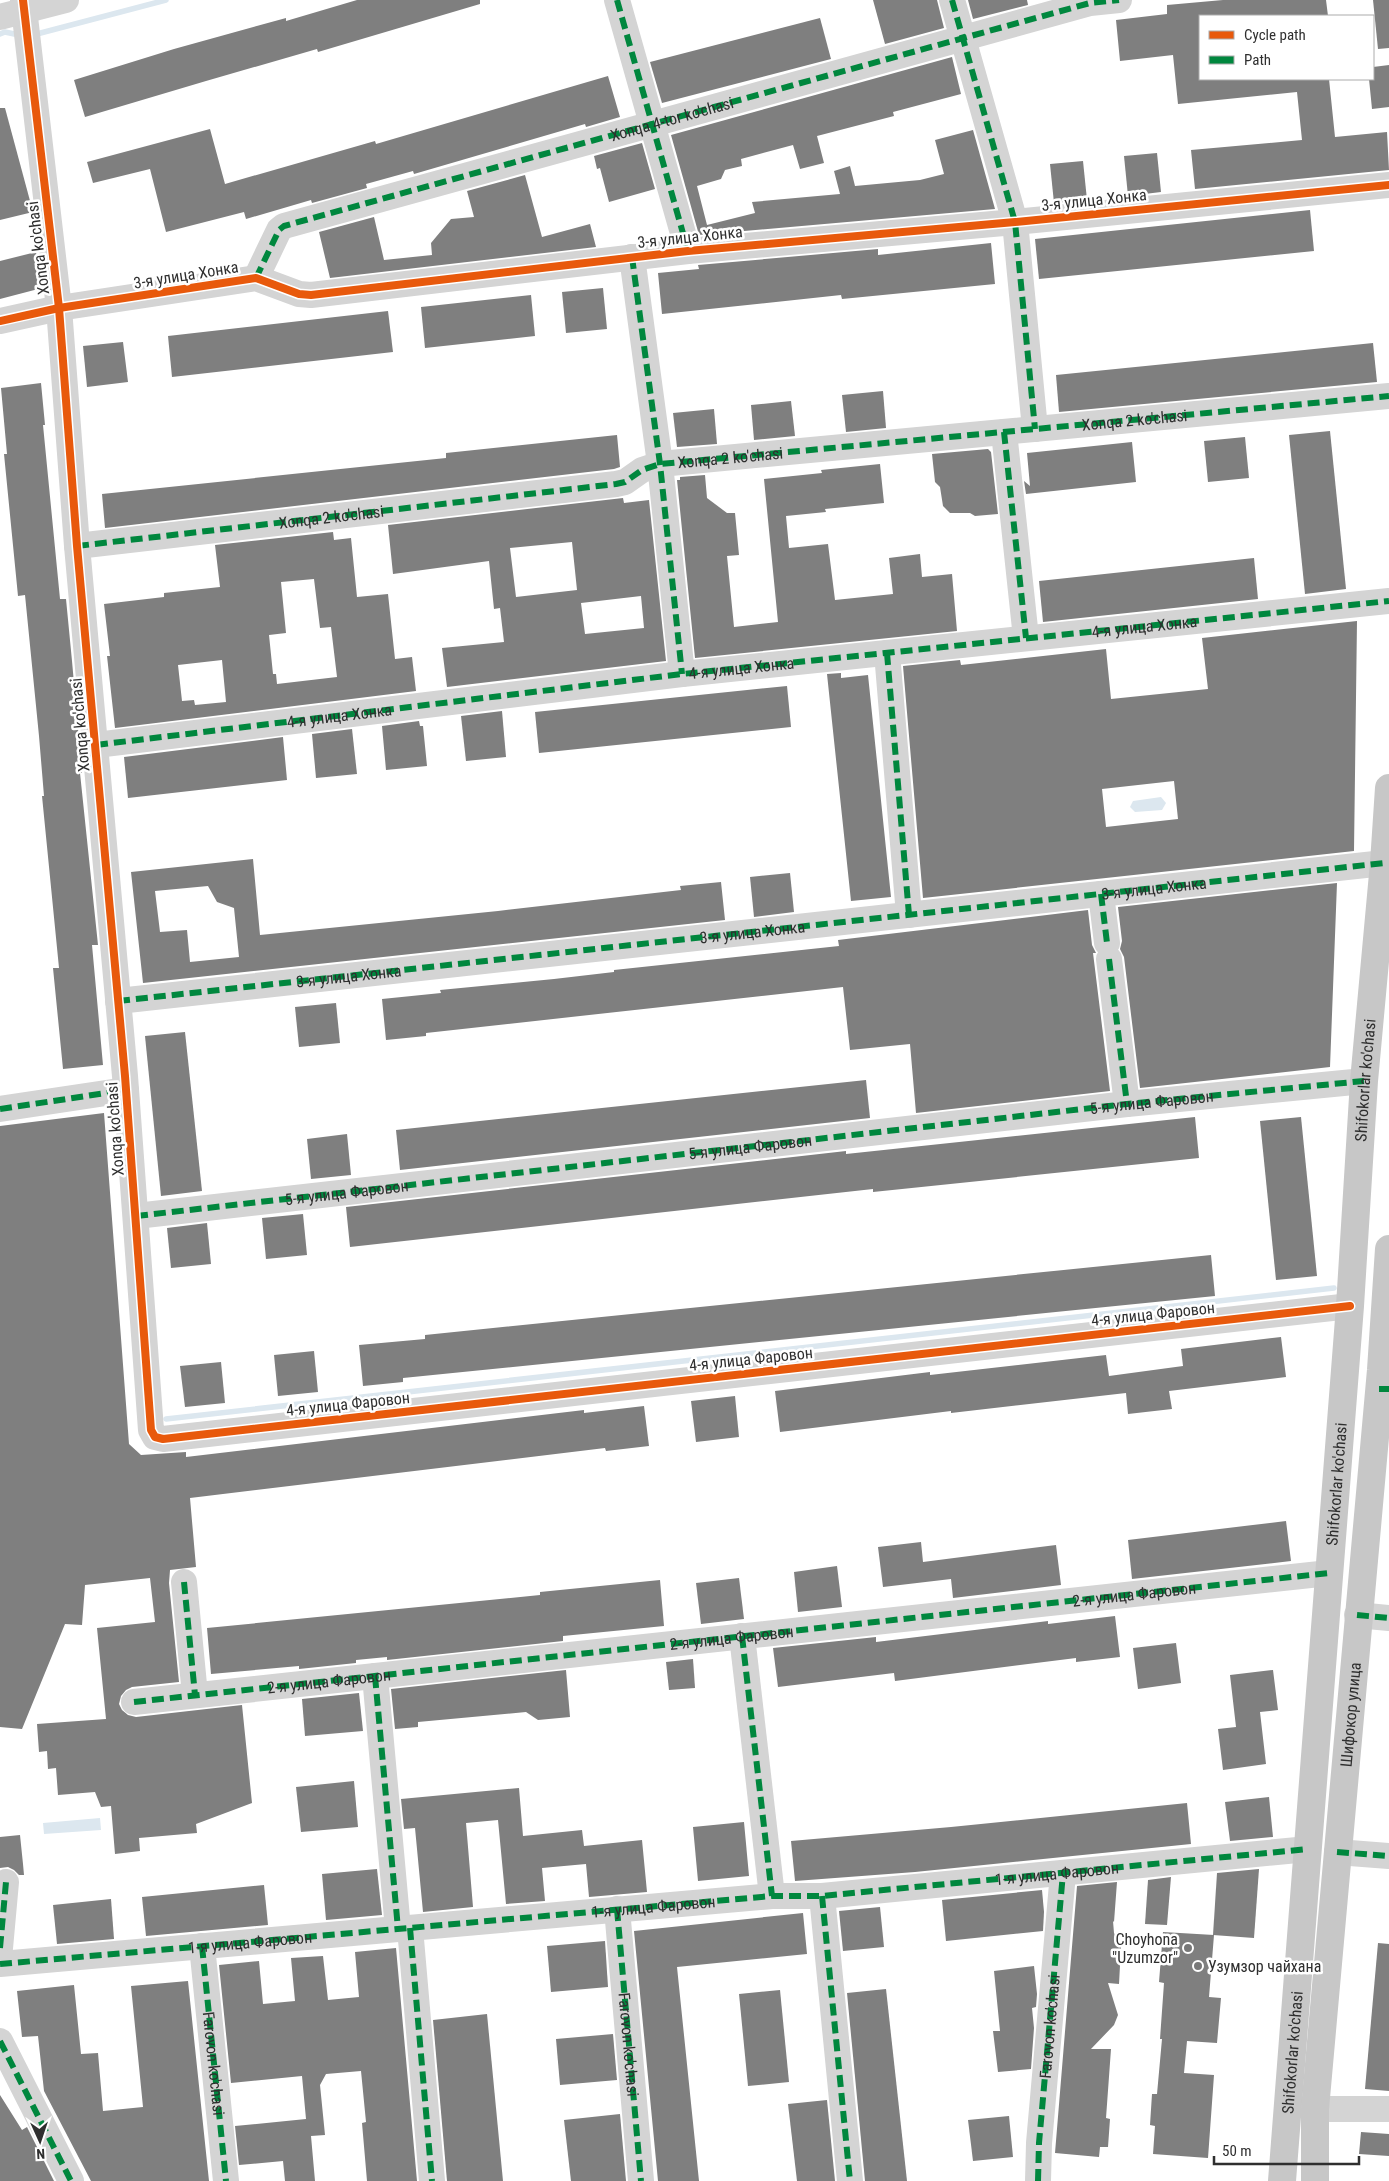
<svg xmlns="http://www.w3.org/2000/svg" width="1389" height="2181" font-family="'Roboto Condensed',sans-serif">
<rect width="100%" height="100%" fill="#fff"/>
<g fill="#dce7ef">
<polygon points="1161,797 1166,803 1162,810 1135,812 1130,807 1133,801"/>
<polygon points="100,1818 101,1830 44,1834 43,1823"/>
</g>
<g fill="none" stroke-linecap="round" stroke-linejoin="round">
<g stroke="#dce7ef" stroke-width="5.5">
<polyline points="0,34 5,32 19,35"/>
<polyline points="33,35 166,0"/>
<polyline points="166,1419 1334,1288"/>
</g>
</g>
<g fill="#7f7f7f" fill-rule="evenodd">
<polygon points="357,0 480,0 480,4 318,52 317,49 206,81 85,117 74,80 174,49 286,18 286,21"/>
<polygon points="873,0 937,0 944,28 885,44"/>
<polygon points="968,0 1027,0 1028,5 973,19"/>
<polygon points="1223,0 1326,0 1328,16 1200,16 1200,79 1329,79 1335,137 1387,132 1389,170 1195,189 1191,150 1302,140 1297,92 1178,104 1173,55 1120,61 1116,20 1167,14 1167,5"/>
<polygon points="1373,0 1389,0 1389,48 1378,49"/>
<polygon points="820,18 831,59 662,103 650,62"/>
<polygon points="952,57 961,94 893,112 894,116 817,136 824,163 800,169 793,145 741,159 742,166 725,170 721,179 697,186 707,225 755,213 752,202 840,194 834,171 850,166 855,186 920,180 944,174 935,140 973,130 995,209 699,235 671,135"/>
<polygon points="1389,65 1389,107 1372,109 1369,79 1373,79 1373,67"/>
<polygon points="608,76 620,117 586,127 585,124 414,174 413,171 366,184 367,188 312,203 311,200 246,219 244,212 166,232 150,169 93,183 87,162 210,129 225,184 375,141 376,144"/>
<polygon points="0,108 5,108 33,212 0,220"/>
<polygon points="642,143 655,189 609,202 600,168 597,169 594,156"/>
<polygon points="1157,153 1161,192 1128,196 1124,156"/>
<polygon points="1083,161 1087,200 1054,203 1050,164"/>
<polygon points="525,175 542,237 590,224 596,247 330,278 319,232 374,217 384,260 432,255 431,243 451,219 474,217 467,191"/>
<polygon points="1310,210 1314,251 1039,279 1035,239"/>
<polygon points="991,243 995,284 842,299 841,295 662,314 658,273 699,269 698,265 878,249 878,255"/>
<polygon points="36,252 42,288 0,299 0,261"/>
<polygon points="603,288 607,329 566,333 562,292"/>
<polygon points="531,295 535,336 425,348 421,307"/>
<polygon points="388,311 393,352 172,377 168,336"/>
<polygon points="123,342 128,382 87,387 83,346"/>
<polygon points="1373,343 1377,382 1059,412 1056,375"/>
<polygon points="41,383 45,425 43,425 60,599 66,599 72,661 82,773 80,773 98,945 92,945 103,1065 63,1069 53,968 59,968 42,796 44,796 39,736 25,595 18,596 4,454 7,454 1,388"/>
<polygon points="883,391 886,428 846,432 842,395"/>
<polygon points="791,401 795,436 754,440 751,405"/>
<polygon points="714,409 717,444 677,447 673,413"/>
<polygon points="1330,431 1346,589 1305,594 1289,435"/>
<polygon points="617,435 620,467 614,469 105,528 102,494 446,458 446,453"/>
<polygon points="1245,437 1249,478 1208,482 1204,441"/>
<polygon points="1132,442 1136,482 1026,494 1024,481 1030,486 1027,453"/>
<polygon points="988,449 991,452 998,514 975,516 970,513 950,513 943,506 940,487 935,482 932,454"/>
<polygon points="880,464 884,503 825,509 826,512 786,516 789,548 828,544 835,600 893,594 889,558 920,554 922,577 952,574 957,631 695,658 677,480 680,480 680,477 705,475 707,498 727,513 735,513 739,555 727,556 734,627 778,622 764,479 822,473 821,470"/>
<path d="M623,498L624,503L649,500L666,661L447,687L442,648L504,642L500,608L494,609L489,561L393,574L388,525ZM572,542L577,590L516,597L510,548ZM641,596L644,628L585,634L581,603Z"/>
<path d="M333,532L334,540L351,538L357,597L388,594L395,659L412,657L416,691L115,728L107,656H110L104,604L164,597V593L220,587L215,545ZM314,579L320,628L331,627L337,677L277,684L276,674H273L269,635L286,633L281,582ZM222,660L226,702L195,705L194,700L182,701L178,665Z"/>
<polygon points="1254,558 1258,599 1043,622 1039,581"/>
<path d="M1357,621L1354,851L923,898L903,666L960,660L961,665L1106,649L1111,699L1208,689L1202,638ZM1174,781L1178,819L1106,827L1102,789Z"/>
<polygon points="841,673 841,678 868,675 891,897 851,901 827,674"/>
<polygon points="787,686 791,727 539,753 535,712"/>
<polygon points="502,711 506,757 466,761 461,716"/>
<polygon points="419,721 420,726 423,726 427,766 386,770 382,726"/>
<polygon points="352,729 357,774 316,778 312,734"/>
<polygon points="283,737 287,780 128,798 124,757"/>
<path d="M253,859L260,935L498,911L681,890L680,886L721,882L725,920L143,983L131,872ZM208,886L217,902L234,908L239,957L190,962L187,930L160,932L155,891Z"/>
<polygon points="790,873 794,912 754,917 750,877"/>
<polygon points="1337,883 1330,1067 1140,1088 1124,957 1120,949 1122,941 1118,907"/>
<polygon points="1088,910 1092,945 1096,953 1093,953 1094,961 1110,1091 916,1113 910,1044 850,1050 843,987 426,1033 426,1036 386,1040 382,999 441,993 440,990 554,979 614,972 614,970 839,946 838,940"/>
<polygon points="336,1003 340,1043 299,1047 295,1007"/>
<polygon points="185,1032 202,1191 161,1196 145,1036"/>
<polygon points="866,1080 870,1118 400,1170 396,1130"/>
<polygon points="104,1113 129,1444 141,1455 186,1452 186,1457 584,1410 584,1413 644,1406 649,1446 606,1451 605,1448 190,1498 196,1567 170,1570 169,1583 179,1682 132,1687 126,1690 121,1696 119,1704 122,1710 128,1715 136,1717 242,1705 252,1803 196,1824 197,1833 139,1838 140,1851 115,1854 111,1806 101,1807 95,1792 58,1795 56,1768 48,1769 47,1751 39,1752 37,1724 106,1719 97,1628 155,1622 150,1578 85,1585 82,1625 65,1624 22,1729 0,1727 0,1126"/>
<polygon points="1195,1117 1199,1158 873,1192 873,1189 350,1247 346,1207 846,1151 846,1154"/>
<polygon points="1301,1117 1317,1276 1276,1280 1260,1121"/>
<polygon points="347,1134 351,1175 311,1179 307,1139"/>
<polygon points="303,1214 307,1255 266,1259 262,1218"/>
<polygon points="207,1223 211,1264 171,1268 167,1228"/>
<polygon points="1211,1255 1215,1296 403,1378 403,1382 363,1386 359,1345 425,1339 425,1335"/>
<polygon points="1281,1337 1286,1377 1169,1391 1172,1409 1128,1414 1126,1393 951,1413 951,1411 780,1432 775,1391 930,1372 930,1375 1106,1355 1109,1376 1183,1366 1181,1349"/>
<polygon points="314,1351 318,1392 278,1396 274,1355"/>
<polygon points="221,1362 225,1403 185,1407 180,1366"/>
<polygon points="735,1396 739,1437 696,1442 691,1401"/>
<polygon points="1286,1521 1291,1561 1132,1579 1128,1540"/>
<polygon points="921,1542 923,1562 1056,1545 1061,1585 953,1598 951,1579 883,1587 878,1547"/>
<polygon points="837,1566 842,1607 798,1612 794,1572"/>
<polygon points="739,1578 744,1619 701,1624 696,1583"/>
<polygon points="660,1580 664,1626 563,1636 563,1641 387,1660 387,1657 356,1660 356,1663 299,1669 299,1666 211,1674 207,1628 540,1595 540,1592"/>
<polygon points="1115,1616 1120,1657 1076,1662 1076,1658 895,1681 894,1673 778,1687 773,1648 876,1637 876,1642 1048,1621 1048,1624"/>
<polygon points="1176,1643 1181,1683 1138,1689 1133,1648"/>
<polygon points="693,1659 695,1688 669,1690 666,1662"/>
<polygon points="566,1670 570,1717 538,1720 526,1712 418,1722 418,1727 395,1729 391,1689"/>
<polygon points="1273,1670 1278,1710 1260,1712 1266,1764 1223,1770 1218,1729 1236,1727 1230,1675"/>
<polygon points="359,1693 363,1731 305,1736 302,1699"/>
<polygon points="354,1781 358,1827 301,1832 296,1787"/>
<polygon points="519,1788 523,1836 582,1830 584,1846 642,1840 647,1892 589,1897 586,1864 542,1868 545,1901 506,1904 498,1820 466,1823 473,1907 423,1912 415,1828 404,1829 401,1799"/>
<polygon points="1269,1797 1273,1837 1230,1841 1225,1802"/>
<polygon points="1187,1803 1191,1844 915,1872 795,1881 791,1841 951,1827"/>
<polygon points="744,1822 749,1876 698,1881 693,1827"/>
<polygon points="20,1835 23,1864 24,1875 19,1875 14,1870 8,1867 0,1868 0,1837"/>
<polygon points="377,1869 382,1915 326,1920 322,1874"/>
<polygon points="1259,1869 1254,1938 1213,1935 1217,1873"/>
<polygon points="1171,1877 1167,1925 1145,1924 1148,1880"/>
<polygon points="1117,1882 1114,1922 1113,1921 1114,1933 1121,1947 1119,1984 1108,1983 1118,2015 1114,2025 1091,2049 1111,2049 1106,2118 1110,2119 1108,2147 1100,2147 1099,2157 1055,2153 1077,1886"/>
<polygon points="264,1885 268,1925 146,1936 142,1897"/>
<polygon points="1042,1890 1044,1912 1043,1931 946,1941 942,1900"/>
<polygon points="111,1899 114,1939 57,1944 53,1905"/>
<polygon points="880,1907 884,1947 843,1951 839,1911"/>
<polygon points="803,1913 807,1954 677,1967 699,2181 658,2181 634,1931"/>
<polygon points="1163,1932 1214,1935 1209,1997 1221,1998 1217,2043 1187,2041 1184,2073 1214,2075 1208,2158 1153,2154 1155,2126 1150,2125 1152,2094 1157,2094 1162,2039 1160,2039 1164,1983 1159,1982"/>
<polygon points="605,1941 608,1987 551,1992 547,1946"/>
<polygon points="1378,1943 1389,1944 1389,2091 1365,2089"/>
<polygon points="396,1948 417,2181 367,2181 362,2123 366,2122 361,2071 326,2074 320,2085 325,2135 311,2136 315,2181 285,2181 283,2161 239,2165 235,2126 306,2119 302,2076 231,2083 219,1965 259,1961 263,2004 295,2001 291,1958 323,1956 328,2000 359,1997 355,1952"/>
<polygon points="1034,1966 1037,1994 1036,2007 1032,2008 1034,2028 1031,2069 998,2072 993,2031 1000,2031 994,1971"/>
<polygon points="188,1981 209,2181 91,2181 44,2091 38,2036 22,2037 17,1991 74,1985 81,2054 98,2053 103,2111 143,2107 131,1986"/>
<polygon points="886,1989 907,2181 865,2181 847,1993"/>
<polygon points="780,1990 789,2082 748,2086 739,1994"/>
<polygon points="487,2014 503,2181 447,2181 433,2020"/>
<polygon points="613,2034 617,2080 560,2085 556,2039"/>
<polygon points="0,2095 22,2130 27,2127 54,2181 0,2181"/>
<polygon points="827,2100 835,2181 797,2181 788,2104"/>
<polygon points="620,2114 626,2181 571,2181 564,2120"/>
<polygon points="1009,2116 1013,2157 973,2161 968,2120"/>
<polygon points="1361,2132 1389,2134 1389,2156 1359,2154"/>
</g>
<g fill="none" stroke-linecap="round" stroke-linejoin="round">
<g stroke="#d4d4d4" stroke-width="26">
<polyline points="23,0 59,308 77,546 125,1076 151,1430 155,1437 163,1439 1350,1306"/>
<polyline points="617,0 688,251"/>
<polyline points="952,0 1015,222 1035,429"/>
<polyline points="0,17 66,0"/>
<polyline points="632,257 660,464 682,674"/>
<polyline points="256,278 279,230 284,226 1090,3 1119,0"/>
<polyline points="0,321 59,308 256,278 299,294 311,295 688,251 1015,222 1389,185"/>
<polyline points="1004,432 1026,638"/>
<path id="s1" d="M77,546L616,484L625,482L642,470L660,464L1389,396"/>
<polyline points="887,653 909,915"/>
<path id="s2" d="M96,745L682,674L1389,601"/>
<polyline points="1101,894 1107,943"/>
<polyline points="1109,959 1127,1104"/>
<polyline points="118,1001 1384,863"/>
<polyline points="0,1109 126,1090"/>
<polyline points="136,1216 1127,1104 1364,1081"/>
<polyline points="184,1582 195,1695"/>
<polyline points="1357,1615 1389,1618"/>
<polyline points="742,1636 772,1896"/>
<polyline points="375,1676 398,1929"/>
<polyline points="134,1702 1329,1573"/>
<polyline points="1337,1852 1389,1856"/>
<polyline points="822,1896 850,2181"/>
<polyline points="617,1909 641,2181"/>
<polyline points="410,1928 432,2181"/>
<polyline points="202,1946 226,2181"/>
<polyline points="0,1948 6,1882"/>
<path id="s3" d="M0,1964L772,1896H822L1308,1849"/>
<polyline points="0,2041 71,2181"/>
<polyline points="1315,2109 1389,2109"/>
<path id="s4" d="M1038,2181L1039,2143L1063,1873"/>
</g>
<g stroke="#c7c7c7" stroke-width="28">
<path id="s5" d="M1282,2181L1350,1306L1364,1081L1384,863L1389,788"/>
<path id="s6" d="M1315,2181V2109L1381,1370L1389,1249"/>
</g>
<g stroke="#00873e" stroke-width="6" stroke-dasharray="12 6" stroke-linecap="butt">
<polyline points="617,0 688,251"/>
<polyline points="952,0 1015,222 1035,429"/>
<polyline points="632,257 660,464 682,674"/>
<path id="s7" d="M256,278L279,230L284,226L1090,3L1119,0"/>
<polyline points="1004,432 1026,638"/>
<polyline points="77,546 616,484 625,482 642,470 660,464 1389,396"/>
<polyline points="887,653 909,915"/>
<polyline points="96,745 682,674 1389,601"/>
<polyline points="1101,894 1107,943"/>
<polyline points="1109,959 1127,1104"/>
<path id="s8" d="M118,1001L1384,863"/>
<polyline points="0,1109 126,1090"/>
<path id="s9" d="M136,1216L1127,1104L1364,1081"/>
<polyline points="1379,1389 1389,1389"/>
<polyline points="184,1582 195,1695"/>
<polyline points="1357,1615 1389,1618"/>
<polyline points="742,1636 772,1896"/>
<polyline points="375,1676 398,1929"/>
<path id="s10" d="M134,1702L1329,1573"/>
<polyline points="1337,1852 1389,1856"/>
<polyline points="822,1896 850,2181"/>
<path id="s11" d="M617,1909L641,2181"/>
<polyline points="410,1928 432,2181"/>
<path id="s12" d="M202,1946L226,2181"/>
<polyline points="0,1948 6,1882"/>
<polyline points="0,1964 772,1896 822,1896 1308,1849"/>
<polyline points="0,2041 71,2181"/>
<polyline points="1038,2181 1039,2143 1063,1873"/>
</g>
<g stroke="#fff" stroke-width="11">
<g id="cycleway">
<polyline points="23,0 59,308 77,546 125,1076 151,1430 155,1437 163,1439 1350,1306"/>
<polyline points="0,321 59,308 256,278 299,294 311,295 688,251 1015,222 1389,185"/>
</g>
</g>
<use href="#cycleway" stroke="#e8590c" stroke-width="8"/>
</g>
<g fill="#787878" stroke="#fff" stroke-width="2">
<circle cx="1188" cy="1948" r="5"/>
<circle cx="1198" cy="1966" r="5"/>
</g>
<g text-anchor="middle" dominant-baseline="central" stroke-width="5" stroke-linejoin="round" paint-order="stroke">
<g font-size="16" fill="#2f2f2f" stroke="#fff">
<text stroke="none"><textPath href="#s7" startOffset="462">Xonqa 4-tor ko'chasi</textPath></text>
<text transform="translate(1094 200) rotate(-6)">3-я улица Хонка</text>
<text transform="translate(690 237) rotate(-6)">3-я улица Хонка</text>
<text transform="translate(38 248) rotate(-97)">Xonqa ko'chasi</text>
<text transform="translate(186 275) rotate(-9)">3-я улица Хонка</text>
<text stroke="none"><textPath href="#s1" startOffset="1068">Xonqa 2 ko'chasi</textPath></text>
<text stroke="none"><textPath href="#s1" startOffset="662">Xonqa 2 ko'chasi</textPath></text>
<text stroke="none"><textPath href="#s1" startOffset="256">Xonqa 2 ko'chasi</textPath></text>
<text stroke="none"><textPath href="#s2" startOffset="1055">4-я улица Хонка</textPath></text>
<text stroke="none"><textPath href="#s2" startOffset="650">4-я улица Хонка</textPath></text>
<text stroke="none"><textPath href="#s2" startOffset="245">4-я улица Хонка</textPath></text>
<text transform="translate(80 725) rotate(-95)">Xonqa ko'chasi</text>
<text stroke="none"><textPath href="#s8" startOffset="1042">3-я улица Хонка</textPath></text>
<text stroke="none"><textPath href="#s8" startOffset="638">3-я улица Хонка</textPath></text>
<text stroke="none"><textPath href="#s8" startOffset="232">3-я улица Хонка</textPath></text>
<text stroke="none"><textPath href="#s5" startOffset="1104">Shifokorlar ko'chasi</textPath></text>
<text stroke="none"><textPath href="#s9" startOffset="1022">5-я улица Фаровон</textPath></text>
<text transform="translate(115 1129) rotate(-94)">Xonqa ko'chasi</text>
<text stroke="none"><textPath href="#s9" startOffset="618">5-я улица Фаровон</textPath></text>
<text stroke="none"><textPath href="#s9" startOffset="212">5-я улица Фаровон</textPath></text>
<text transform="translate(1153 1314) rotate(-6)">4-я улица Фаровон</text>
<text transform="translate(751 1359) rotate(-6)">4-я улица Фаровон</text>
<text transform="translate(348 1404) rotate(-6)">4-я улица Фаровон</text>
<text stroke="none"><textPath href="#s5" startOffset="699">Shifokorlar ko'chasi</textPath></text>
<text stroke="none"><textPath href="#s10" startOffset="1006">2-я улица Фаровон</textPath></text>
<text stroke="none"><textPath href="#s10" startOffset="601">2-я улица Фаровон</textPath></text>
<text stroke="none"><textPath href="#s10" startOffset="196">2-я улица Фаровон</textPath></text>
<text stroke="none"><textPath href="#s6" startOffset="468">Шифокор улица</textPath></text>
<text stroke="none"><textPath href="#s3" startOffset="1061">1-я улица Фаровон</textPath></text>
<text stroke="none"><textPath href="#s3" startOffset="656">1-я улица Фаровон</textPath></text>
<text stroke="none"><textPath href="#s3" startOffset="251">1-я улица Фаровон</textPath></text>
<text stroke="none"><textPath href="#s4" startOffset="155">Farovon ko'chasi</textPath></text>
<text stroke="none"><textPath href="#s11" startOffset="136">Farovon ko'chasi</textPath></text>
<text stroke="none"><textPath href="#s5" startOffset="129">Shifokorlar ko'chasi</textPath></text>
<text stroke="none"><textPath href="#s12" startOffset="118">Farovon ko'chasi</textPath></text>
</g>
<g font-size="16" fill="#2f2f2f" stroke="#fff" text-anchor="end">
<text x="1178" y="1939">Choyhona<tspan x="1178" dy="18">"Uzumzor"</tspan></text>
<text x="1208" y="1966" text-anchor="start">Узумзор чайхана</text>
</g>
</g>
<rect x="1199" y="15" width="175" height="65" fill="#ffffff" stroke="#acacac"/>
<rect x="1209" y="31" width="25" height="8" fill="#e8590c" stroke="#acacac"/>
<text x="1244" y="40" font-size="15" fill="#2f2f2f">Cycle path</text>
<rect x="1209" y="56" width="25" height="8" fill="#00873e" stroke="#acacac"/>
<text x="1244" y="65" font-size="15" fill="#2f2f2f">Path</text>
<g transform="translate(40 2141) rotate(177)" stroke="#ffffff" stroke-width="4" paint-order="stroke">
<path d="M0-4L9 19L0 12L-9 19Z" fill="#2f2f2f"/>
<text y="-8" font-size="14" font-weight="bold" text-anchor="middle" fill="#2f2f2f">N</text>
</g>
<path d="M1214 2156v8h145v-8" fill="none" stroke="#2f2f2f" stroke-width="2.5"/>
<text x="1222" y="2156" font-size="15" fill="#2f2f2f" stroke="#ffffff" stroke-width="4" paint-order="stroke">50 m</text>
</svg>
